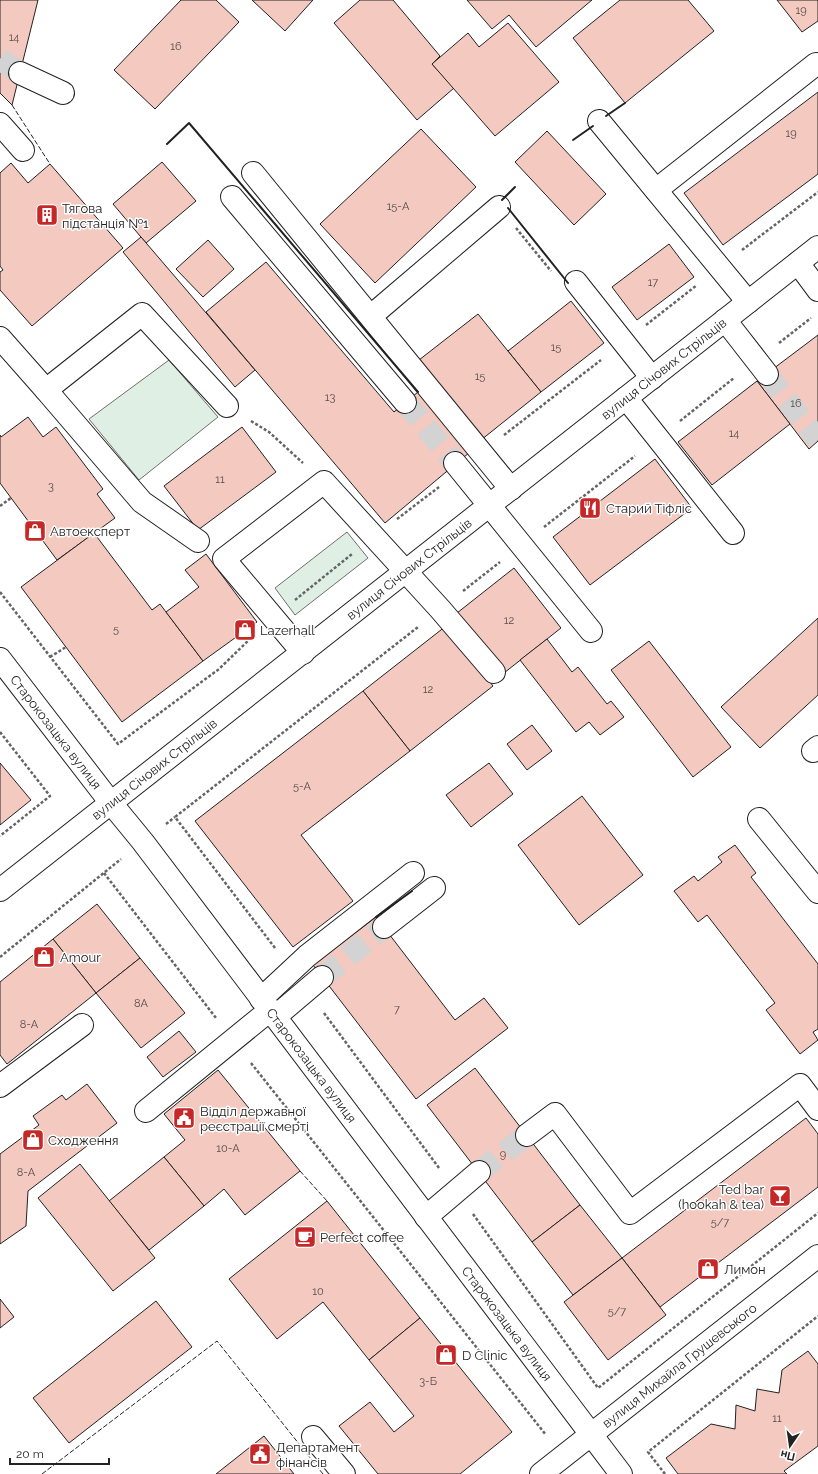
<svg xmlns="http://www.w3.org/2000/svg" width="818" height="1474" font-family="Raleway,sans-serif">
<rect width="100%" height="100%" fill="#fff"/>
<g fill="#e0efe3" stroke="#6f6f6f">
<polygon points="169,360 218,417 139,480 89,419"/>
<polygon points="347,532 368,558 295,615 275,588"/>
</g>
<g fill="#f3c9c0" stroke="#222">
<polygon points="0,0 38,0 12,105 0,93"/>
<polygon points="181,0 216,0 239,22 155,109 114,70"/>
<polygon points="252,0 313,0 285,31"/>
<polygon points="360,0 393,0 440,56 432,64 454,88 417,120 334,23"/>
<polygon points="467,0 592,0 536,47 509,15 492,29"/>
<polygon points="620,0 688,0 714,31 625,103 573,38"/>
<polygon points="777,0 818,0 818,21 802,32"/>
<polygon points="508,23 559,82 495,136 432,64 468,33 479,47"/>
<polygon points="818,92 818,174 723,245 684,193"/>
<polygon points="421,129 476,187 375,283 320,224"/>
<polygon points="547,131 606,194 574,225 515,162"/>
<polygon points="162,162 196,201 146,243 113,204"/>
<polygon points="11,163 28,183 50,164 123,248 32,326 0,290 0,272 3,270 0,266 0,173"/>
<polygon points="141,237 255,370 235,387 123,252"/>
<polygon points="208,240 234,269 203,297 176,269"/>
<polygon points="669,244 694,277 637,320 612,287"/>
<polygon points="266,262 394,412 418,392 470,452 385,523 206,312"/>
<polygon points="571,301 604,343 541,392 508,351"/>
<polygon points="478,314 541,392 481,440 419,360"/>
<polygon points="818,335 818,441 809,449 757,381"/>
<polygon points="757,381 790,424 712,485 678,442"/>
<polygon points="28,417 43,437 56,427 103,489 97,494 115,518 57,560 0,483 0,435 1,437"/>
<polygon points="242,427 276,472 198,530 164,486"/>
<polygon points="655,459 692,508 590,585 553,537"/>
<polygon points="94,533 152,610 160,604 203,661 122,722 21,587"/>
<polygon points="206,554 257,622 203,661 166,612 199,587 185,570"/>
<polygon points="514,568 561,628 504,673 457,613"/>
<polygon points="818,618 818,695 760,748 721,707"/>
<polygon points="446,626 493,686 410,751 363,691"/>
<polygon points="547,639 572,672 578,667 607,704 611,701 624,717 600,735 589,722 576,732 520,660"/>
<polygon points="649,641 731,747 693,777 611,670"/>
<polygon points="363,691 410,751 301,835 353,901 293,947 195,821"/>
<polygon points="532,725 552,751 527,770 507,744"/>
<polygon points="0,763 31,800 0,825"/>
<polygon points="489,763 513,794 471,827 446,795"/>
<polygon points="582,796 643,875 579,925 518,845"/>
<polygon points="735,845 756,873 751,877 818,964 818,1029 813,1032 818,1040 800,1054 766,1010 775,1003 707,915 698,922 674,891 694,876 698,881 722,862 718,857"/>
<polygon points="97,904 140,958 96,993 53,939"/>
<polygon points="376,917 455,1020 484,998 508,1028 416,1099 313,965"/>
<polygon points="53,939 96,993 7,1064 0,1055 0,982"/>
<polygon points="140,958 185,1013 141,1048 96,993"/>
<polygon points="179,1031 196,1052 163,1077 147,1057"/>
<polygon points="475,1068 580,1205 532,1242 427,1105"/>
<polygon points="218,1070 300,1171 245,1215 224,1189 204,1206 164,1157 185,1140 164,1114"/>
<polygon points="87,1084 117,1123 28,1191 26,1226 0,1244 0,1154 39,1125 33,1116 62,1095 66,1100"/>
<polygon points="806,1118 818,1134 818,1187 660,1307 622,1258"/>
<polygon points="164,1157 204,1206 149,1250 109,1201"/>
<polygon points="80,1164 155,1258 113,1291 38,1198"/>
<polygon points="327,1201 420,1318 369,1360 323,1302 277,1339 229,1279"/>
<polygon points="580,1205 622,1258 573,1295 532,1242"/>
<polygon points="622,1258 666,1315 608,1360 564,1302"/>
<polygon points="0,1299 14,1317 0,1328"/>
<polygon points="156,1301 192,1347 69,1443 33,1398"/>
<polygon points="420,1318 512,1432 460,1474 378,1474 339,1426 370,1402 394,1432 414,1416 369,1360"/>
<polygon points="808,1351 818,1364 818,1446 784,1471 787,1474 678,1474 666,1458 711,1424 735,1429 736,1405 755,1411 757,1389 779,1393 782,1370"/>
<polygon points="264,1436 294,1474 216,1474"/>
</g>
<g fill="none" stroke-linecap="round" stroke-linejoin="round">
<g stroke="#d3d3d3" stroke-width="22" stroke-dasharray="22 11" stroke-linecap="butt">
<polyline points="0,59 20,73"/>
<polyline points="767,374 818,440"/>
<polyline points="405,402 455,463"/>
<polyline points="322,977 384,927"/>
<polyline points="479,1172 527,1135"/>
</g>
<g stroke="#222" stroke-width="24">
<g id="minor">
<polyline points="20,73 63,93"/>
<polyline points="599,121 748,302"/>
<polyline points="0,124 23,150"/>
<polyline points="253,173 511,489"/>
<polyline points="656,190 816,64"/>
<polyline points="232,197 405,402"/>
<polyline points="798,263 818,290"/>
<polyline points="576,282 652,378"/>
<polyline points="371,316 499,207"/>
<polyline points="725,320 767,374"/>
<polyline points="0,338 46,390 142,314 227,406"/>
<polyline points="46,390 142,502 198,541"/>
<polyline points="626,398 733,533"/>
<polyline points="455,463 591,631"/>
<polyline points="303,653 224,559 324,482 440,609 494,672"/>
<path id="s1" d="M0,659L111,803L143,842L621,1474"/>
<polyline points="813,751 818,747"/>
<polyline points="759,819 818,892"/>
<polyline points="384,927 434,888"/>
<polyline points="261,999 307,956 413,873"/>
<polyline points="275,1017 322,977"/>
<polyline points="0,1086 82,1025"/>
<polyline points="146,1111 270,1010"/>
<polyline points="527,1135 555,1114 630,1213 800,1085 818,1109"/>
<polyline points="426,1217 479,1172"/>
<polyline points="313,1437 344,1474"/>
</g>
</g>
<g stroke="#222" stroke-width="24">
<g id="major">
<path id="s2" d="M0,890L818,247"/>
<path id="s3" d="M541,1474L818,1256"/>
</g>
</g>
<g stroke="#646464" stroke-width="2.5" stroke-dasharray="3 2" stroke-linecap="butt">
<polyline points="516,228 551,271"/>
<polyline points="742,250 818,192"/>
<polyline points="646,325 697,285"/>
<polyline points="779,343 811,318"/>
<polyline points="251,421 269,432 303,463"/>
<polyline points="680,421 734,378"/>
<polyline points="504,435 601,360"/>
<polyline points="0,506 11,498"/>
<polyline points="397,519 439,487"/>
<polyline points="544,527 635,456"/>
<polyline points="463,591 500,562"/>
<polyline points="0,592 118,744 219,669 252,637"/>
<polyline points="295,600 352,554"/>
<polyline points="50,657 66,647"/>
<polyline points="0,732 50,796 0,836"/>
<polyline points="166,824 175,817"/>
<polyline points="104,873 216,1018"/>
<polyline points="275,948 175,817 418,627"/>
<polyline points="0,957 121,859"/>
<polyline points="324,1013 439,1168"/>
<polyline points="251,1063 546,1435"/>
<polyline points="473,1214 598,1388 818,1213"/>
<polyline points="665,1474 648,1452 818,1316"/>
</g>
<use href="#minor" stroke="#fff" stroke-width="22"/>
<use href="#major" stroke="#fff" stroke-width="22"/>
<g stroke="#222" stroke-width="1" stroke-dasharray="5 2" stroke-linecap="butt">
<polyline points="12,105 50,164"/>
<polyline points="300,1171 327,1201"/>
<polyline points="42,1474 217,1341 323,1474"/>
</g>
<g stroke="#222" stroke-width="2">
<polyline points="606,116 625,103"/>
<polyline points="573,140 593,126"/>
<polyline points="167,144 189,123 418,392"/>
<polyline points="502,200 515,187"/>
<polyline points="508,208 568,283"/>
<polyline points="376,917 412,891"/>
</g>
</g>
<defs>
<g id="building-square" transform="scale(1.15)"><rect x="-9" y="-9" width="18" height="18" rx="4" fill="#c62828" stroke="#fff"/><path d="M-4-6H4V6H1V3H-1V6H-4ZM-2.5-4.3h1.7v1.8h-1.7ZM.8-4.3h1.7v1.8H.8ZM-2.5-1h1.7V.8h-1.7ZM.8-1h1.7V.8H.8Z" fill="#fff"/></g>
<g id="restaurant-square" transform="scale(1.15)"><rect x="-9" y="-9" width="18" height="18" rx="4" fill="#c62828" stroke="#fff"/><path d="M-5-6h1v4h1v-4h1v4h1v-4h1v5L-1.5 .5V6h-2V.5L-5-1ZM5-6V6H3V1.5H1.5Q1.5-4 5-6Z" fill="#fff"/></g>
<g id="shop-square" transform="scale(1.15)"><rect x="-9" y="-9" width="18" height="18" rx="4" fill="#c62828" stroke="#fff"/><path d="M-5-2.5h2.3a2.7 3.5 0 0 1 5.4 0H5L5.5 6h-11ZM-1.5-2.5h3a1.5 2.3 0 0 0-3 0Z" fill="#fff"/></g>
<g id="civic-square" transform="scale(1.15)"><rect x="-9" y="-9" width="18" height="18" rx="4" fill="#c62828" stroke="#fff"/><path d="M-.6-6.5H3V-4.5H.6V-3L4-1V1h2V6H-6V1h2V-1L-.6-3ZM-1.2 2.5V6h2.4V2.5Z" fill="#fff"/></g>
<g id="bar-square" transform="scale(1.15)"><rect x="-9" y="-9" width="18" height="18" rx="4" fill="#c62828" stroke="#fff"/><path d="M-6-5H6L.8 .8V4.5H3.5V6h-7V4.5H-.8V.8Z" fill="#fff"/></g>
<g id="cafe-square" transform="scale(1.15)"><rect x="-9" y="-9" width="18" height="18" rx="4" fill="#c62828" stroke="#fff"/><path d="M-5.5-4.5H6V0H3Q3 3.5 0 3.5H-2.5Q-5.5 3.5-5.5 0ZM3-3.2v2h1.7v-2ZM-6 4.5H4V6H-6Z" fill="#fff"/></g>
</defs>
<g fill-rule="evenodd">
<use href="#building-square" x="47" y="215"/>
<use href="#restaurant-square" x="590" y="508"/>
<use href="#shop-square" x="35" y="531"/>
<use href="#shop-square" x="245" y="630"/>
<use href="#shop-square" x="44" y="957"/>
<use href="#civic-square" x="184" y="1118"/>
<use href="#shop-square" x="33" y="1140"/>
<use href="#bar-square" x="780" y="1196"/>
<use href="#cafe-square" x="305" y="1237"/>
<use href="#shop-square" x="708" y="1269"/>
<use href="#shop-square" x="446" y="1355"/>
<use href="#civic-square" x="260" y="1454"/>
</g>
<g text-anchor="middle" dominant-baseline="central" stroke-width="3" stroke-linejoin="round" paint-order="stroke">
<g font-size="11" fill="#564c4a">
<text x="801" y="10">19</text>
<text x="14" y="37">14</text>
<text x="176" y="46">16</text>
<text x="791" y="133">19</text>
<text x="398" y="206">15-А</text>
<text x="653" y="282">17</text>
<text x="556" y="347">15</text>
<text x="480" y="376">15</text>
<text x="330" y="397">13</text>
<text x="796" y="403">16</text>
<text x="734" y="433">14</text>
<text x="220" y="479">11</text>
<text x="51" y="486">3</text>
<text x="509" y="620">12</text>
<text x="116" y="629">5</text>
<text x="428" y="689">12</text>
<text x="302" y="786">5-А</text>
<text x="141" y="1003">8А</text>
<text x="397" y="1009">7</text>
<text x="29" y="1024">8-А</text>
<text x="228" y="1148">10-А</text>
<text x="503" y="1154">9</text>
<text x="26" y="1172">8-А</text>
<text x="720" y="1222">5/7</text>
<text x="318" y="1291">10</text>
<text x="617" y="1311">5/7</text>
<text x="428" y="1381">3-Б</text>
<text x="777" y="1418">11</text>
</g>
<g font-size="13" fill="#222" stroke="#fff" text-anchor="start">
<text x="62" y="208">Тягова<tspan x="62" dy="15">підстанція №1</tspan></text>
<text x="606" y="508">Старий Тіфліс</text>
<text x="50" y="531">Автоексперт</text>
<text x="260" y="630">Lazerhall</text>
<text x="60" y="957">Amour</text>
<text x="200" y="1111">Відділ державної<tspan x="200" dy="15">реєстрації смерті</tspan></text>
<text x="48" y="1140">Сходження</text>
<text x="764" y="1189" text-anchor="end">Ted bar<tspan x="764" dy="15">(hookah &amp; tea)</tspan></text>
<text x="320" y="1237">Perfect coffee</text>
<text x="724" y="1269">Лимон</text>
<text x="462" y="1355">D Clinic</text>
<text x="276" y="1447">Департамент<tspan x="276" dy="15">фінансів</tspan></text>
</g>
<g font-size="13" fill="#222" stroke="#fff">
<text stroke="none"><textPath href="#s2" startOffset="844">вулиця Січових Стрільців</textPath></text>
<text stroke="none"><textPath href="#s2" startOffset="520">вулиця Січових Стрільців</textPath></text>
<text stroke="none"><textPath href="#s1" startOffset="92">Старокозацька вулиця</textPath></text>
<text stroke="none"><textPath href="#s2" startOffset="196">вулиця Січових Стрільців</textPath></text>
<text stroke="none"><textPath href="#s1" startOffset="512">Старокозацька вулиця</textPath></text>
<text stroke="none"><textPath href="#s1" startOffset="836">Старокозацька вулиця</textPath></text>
<text stroke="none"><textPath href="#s3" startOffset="176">вулиця Михайла Грушевського</textPath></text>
</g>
</g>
<g transform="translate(790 1446) rotate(193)" stroke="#ffffff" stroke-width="3" paint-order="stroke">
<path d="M0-3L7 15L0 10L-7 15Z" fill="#222222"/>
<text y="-6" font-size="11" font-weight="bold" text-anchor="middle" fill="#222222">Пн</text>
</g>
<path d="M10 1458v6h99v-6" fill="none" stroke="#222222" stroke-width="2"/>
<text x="16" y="1458" font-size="12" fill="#222222" stroke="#ffffff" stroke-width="3" paint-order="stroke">20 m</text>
</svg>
